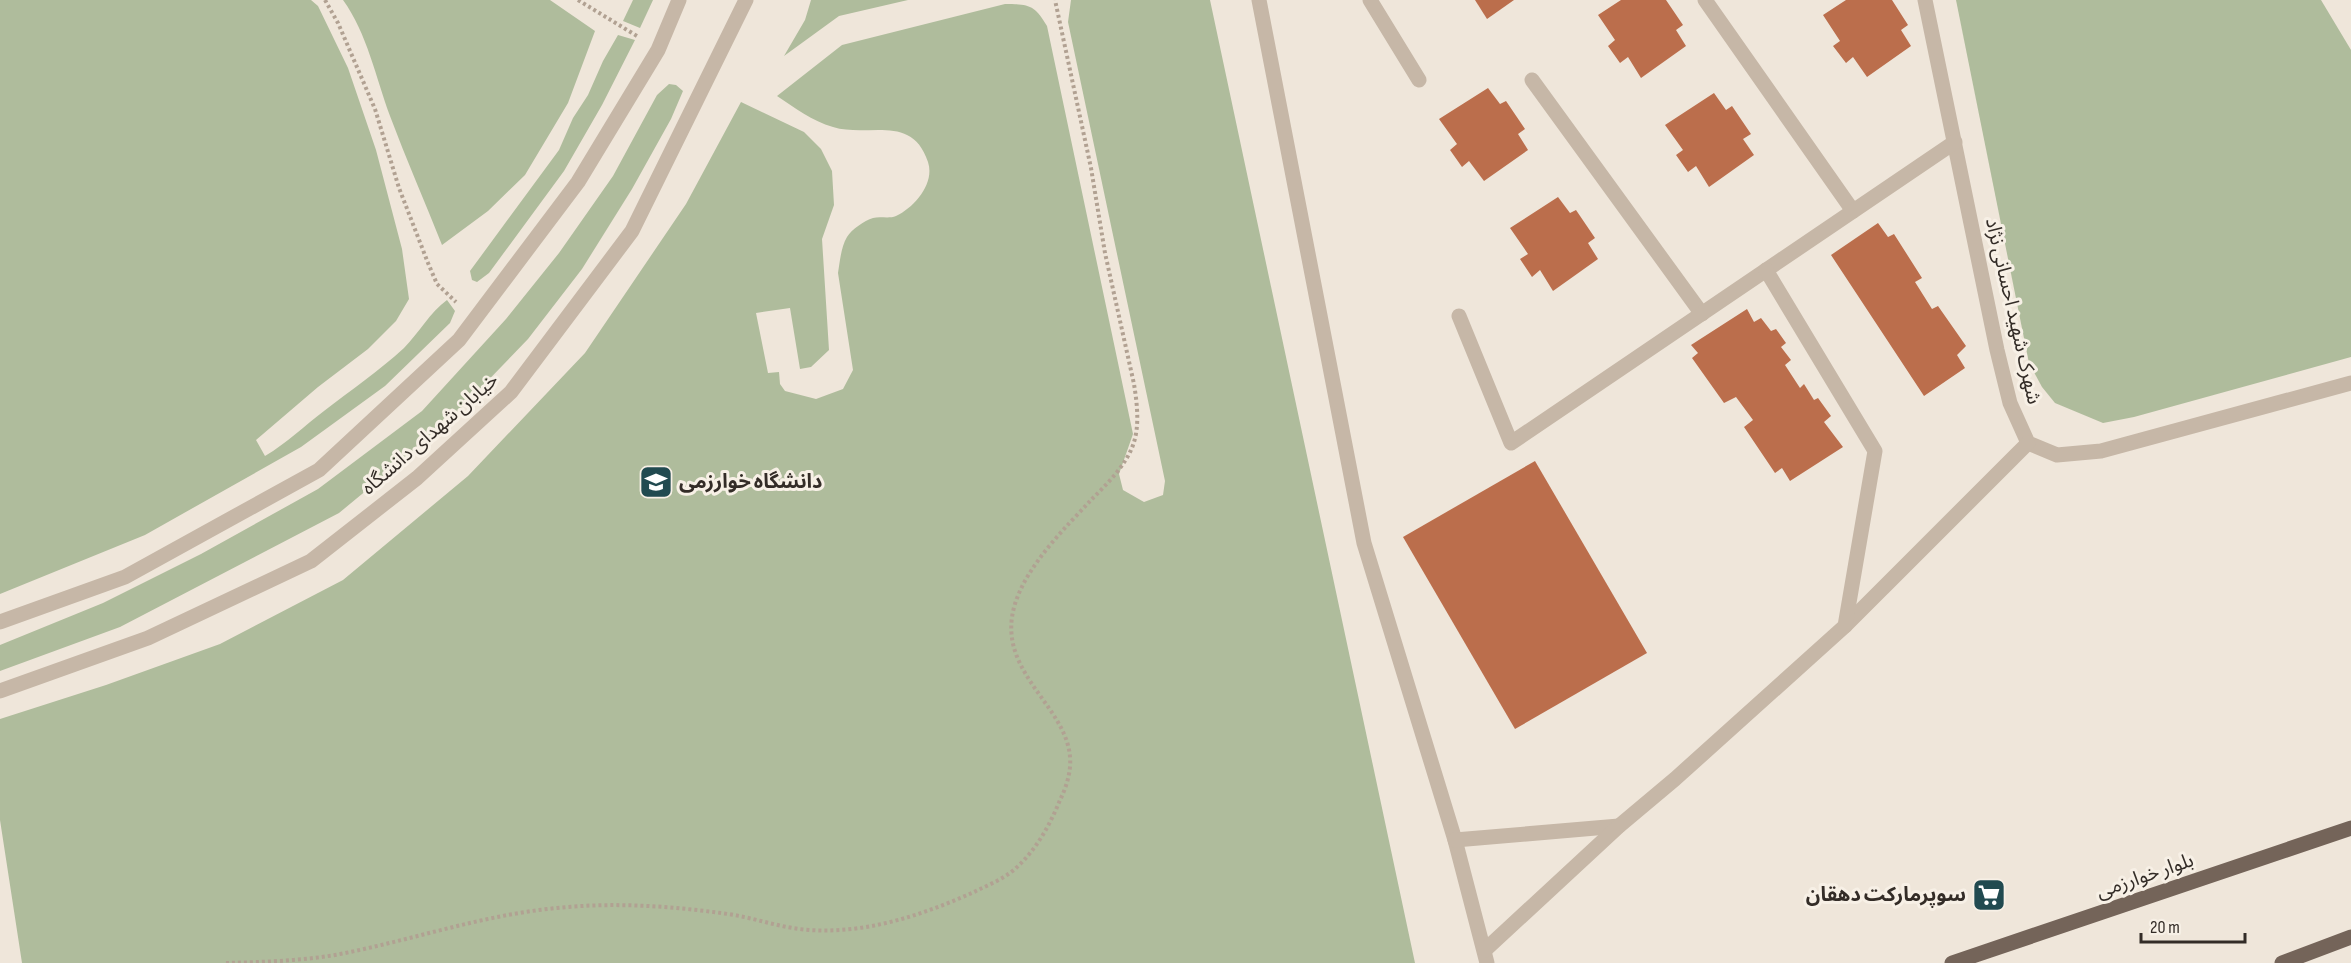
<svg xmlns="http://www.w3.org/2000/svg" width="2351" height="963" font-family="'Sofia Sans Condensed','Noto Sans Arabic',sans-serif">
<rect width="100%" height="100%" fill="#efe6da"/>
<g fill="#afbc9c">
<path d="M0,0H311L318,6L348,68L376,150L402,249L409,299L396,321L368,349L318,387L256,440L265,456C287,443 304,426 324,411C351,390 379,371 404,348C419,333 430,312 447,300L455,311L450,323L385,386L301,447L145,535L0,594Z"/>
<path d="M343,0H550L595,31L568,103L525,175L488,211L442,245C425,202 406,159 390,116C376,78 367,33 343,0Z"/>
<polygon points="633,0 653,0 640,28 623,21"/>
<polygon points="811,0 908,0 839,16 784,56 805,20"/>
<path d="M1071,0H1210L1415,963H22L0,820V719L106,685L220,644L343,580L468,476L585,353L686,204L741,102L804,132L821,149L832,171L834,205L822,239L829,350L811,367L800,369L790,308L756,313L768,373L779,372L780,384L785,391L816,399L843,389L853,370L838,273C840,261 841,247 847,237C852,229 864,221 873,218C880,216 889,219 896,216C915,207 935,183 928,162C912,113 868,138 833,127C812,121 795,108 777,96L842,45L1005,4C1029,4 1035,5 1047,26L1133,434L1119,474L1123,490L1144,502L1163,495L1165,481L1068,22Z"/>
<polygon points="1956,0 2321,0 2351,50 2351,357 2134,417 2103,423 2055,403 2042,387 2029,363"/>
<polygon points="618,35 635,40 602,105 564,171 489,273 477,282 472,280 470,271 559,150 573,118 588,95 603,61"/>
<polygon points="669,84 676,85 683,91 671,119 632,189 582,269 528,339 442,428 339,513 120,627 0,671 0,645 103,603 201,554 318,489 422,411 506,319 559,253 613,176 657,95"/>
</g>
<g fill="#bb6e4c">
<polygon points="1475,0 1514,0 1487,19"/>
<polygon points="1621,0 1666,0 1683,25 1676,30 1686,46 1641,78 1628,57 1620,63 1608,46 1615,40 1598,15"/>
<polygon points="1846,0 1892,0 1908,25 1901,30 1911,46 1867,77 1853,57 1846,63 1833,46 1840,41 1823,15"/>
<polygon points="1488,88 1500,104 1506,101 1525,129 1518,134 1528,150 1484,181 1469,161 1462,167 1450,150 1457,144 1439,119"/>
<polygon points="1714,93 1726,110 1732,106 1751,134 1743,139 1754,155 1709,187 1696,166 1688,172 1676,155 1683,150 1665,125"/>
<polygon points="1558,197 1570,213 1576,210 1595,238 1588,243 1598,259 1553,291 1540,270 1532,277 1520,259 1528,254 1510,228"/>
<polygon points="1878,223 1888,237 1894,234 1922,278 1915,282 1932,309 1938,306 1966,346 1957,355 1965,368 1924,396 1831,255"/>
<polygon points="1747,309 1754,322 1761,318 1771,331 1776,329 1786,343 1781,347 1791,360 1785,365 1800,388 1804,384 1814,400 1818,398 1831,416 1824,422 1843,447 1790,481 1782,468 1775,473 1744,427 1753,420 1736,397 1724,403 1692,358 1698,353 1691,345"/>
<polygon points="1535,461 1647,653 1515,729 1403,537"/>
</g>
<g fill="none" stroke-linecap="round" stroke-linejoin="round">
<g stroke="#b1a192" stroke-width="4" stroke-dasharray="3 3" stroke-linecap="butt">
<polyline points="325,0 338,23 375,109 399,188 428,263 437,284 456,302"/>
<polyline points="578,0 637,36"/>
<path d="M226,963C262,962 299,961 335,955C410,941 481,915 557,908C613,902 672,906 728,914C755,918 781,928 809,930C866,934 923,915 974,892C988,885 1004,879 1016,868C1036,850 1050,825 1060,800C1065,790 1069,778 1070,767C1075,708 993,675 1015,604C1027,565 1065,528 1092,499C1107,484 1126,465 1133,445C1140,426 1137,403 1134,384L1105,253L1091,168L1055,0"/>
</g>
<g stroke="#c6b7a7" stroke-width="15">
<polyline points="1259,0 1364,543 1455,840 1487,963"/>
<polyline points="1370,0 1419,80"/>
<polyline points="1705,0 1853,211"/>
<polyline points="1925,0 1997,350 2010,403 2028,443 2057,455 2101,451 2351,383"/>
<polyline points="1532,80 1702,314"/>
<polyline points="1459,316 1511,443 1955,142"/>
<polyline points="0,622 125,577 319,470 459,340 578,182 658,50 679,0"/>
<polyline points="1845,626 2028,443"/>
<polyline points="0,691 148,638 311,561 417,478 511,392 632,231 746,0"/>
<polyline points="1455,840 1619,826"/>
<polyline points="1485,950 1619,826 1675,779 1845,626 1875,451 1766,270"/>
</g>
<g stroke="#746459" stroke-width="15">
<polyline points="1952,963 2351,828"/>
<polyline points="2282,963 2351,937"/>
</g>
</g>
<defs>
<g id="university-square" transform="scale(1.725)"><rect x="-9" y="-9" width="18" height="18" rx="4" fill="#214a50" stroke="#f7f0e6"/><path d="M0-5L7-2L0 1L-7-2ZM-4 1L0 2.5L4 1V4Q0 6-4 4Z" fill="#fff"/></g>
<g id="supermarket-square" transform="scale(1.725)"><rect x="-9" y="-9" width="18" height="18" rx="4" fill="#214a50" stroke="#f7f0e6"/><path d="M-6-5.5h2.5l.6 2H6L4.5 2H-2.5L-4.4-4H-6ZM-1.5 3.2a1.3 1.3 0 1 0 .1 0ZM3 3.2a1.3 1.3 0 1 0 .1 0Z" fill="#fff"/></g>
</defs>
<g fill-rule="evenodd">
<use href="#university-square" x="656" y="482"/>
<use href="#supermarket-square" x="1989" y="895"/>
</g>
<g text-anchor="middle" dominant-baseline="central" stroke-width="6" stroke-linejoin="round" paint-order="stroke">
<g font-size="20" fill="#332c27" stroke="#f7f0e6">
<text transform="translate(2013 311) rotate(77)">شهرک شهید احسانی نژاد</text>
<text transform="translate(430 434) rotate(-41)">خیابان شهدای دانشگاه</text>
<text transform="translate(2145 876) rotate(-19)">بلوار خوارزمی</text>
</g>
<g font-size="20" font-weight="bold" fill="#332c27" stroke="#f7f0e6" text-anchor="start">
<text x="679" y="482">دانشگاه خوارزمی</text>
<text x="1966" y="895" text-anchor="end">سوپرمارکت دهقان</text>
</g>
</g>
<path d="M2141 933v9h104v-9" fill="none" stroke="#332c27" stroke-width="3"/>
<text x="2150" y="933" font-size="18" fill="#332c27" stroke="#f7f0e6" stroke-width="4.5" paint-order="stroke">20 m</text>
</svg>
